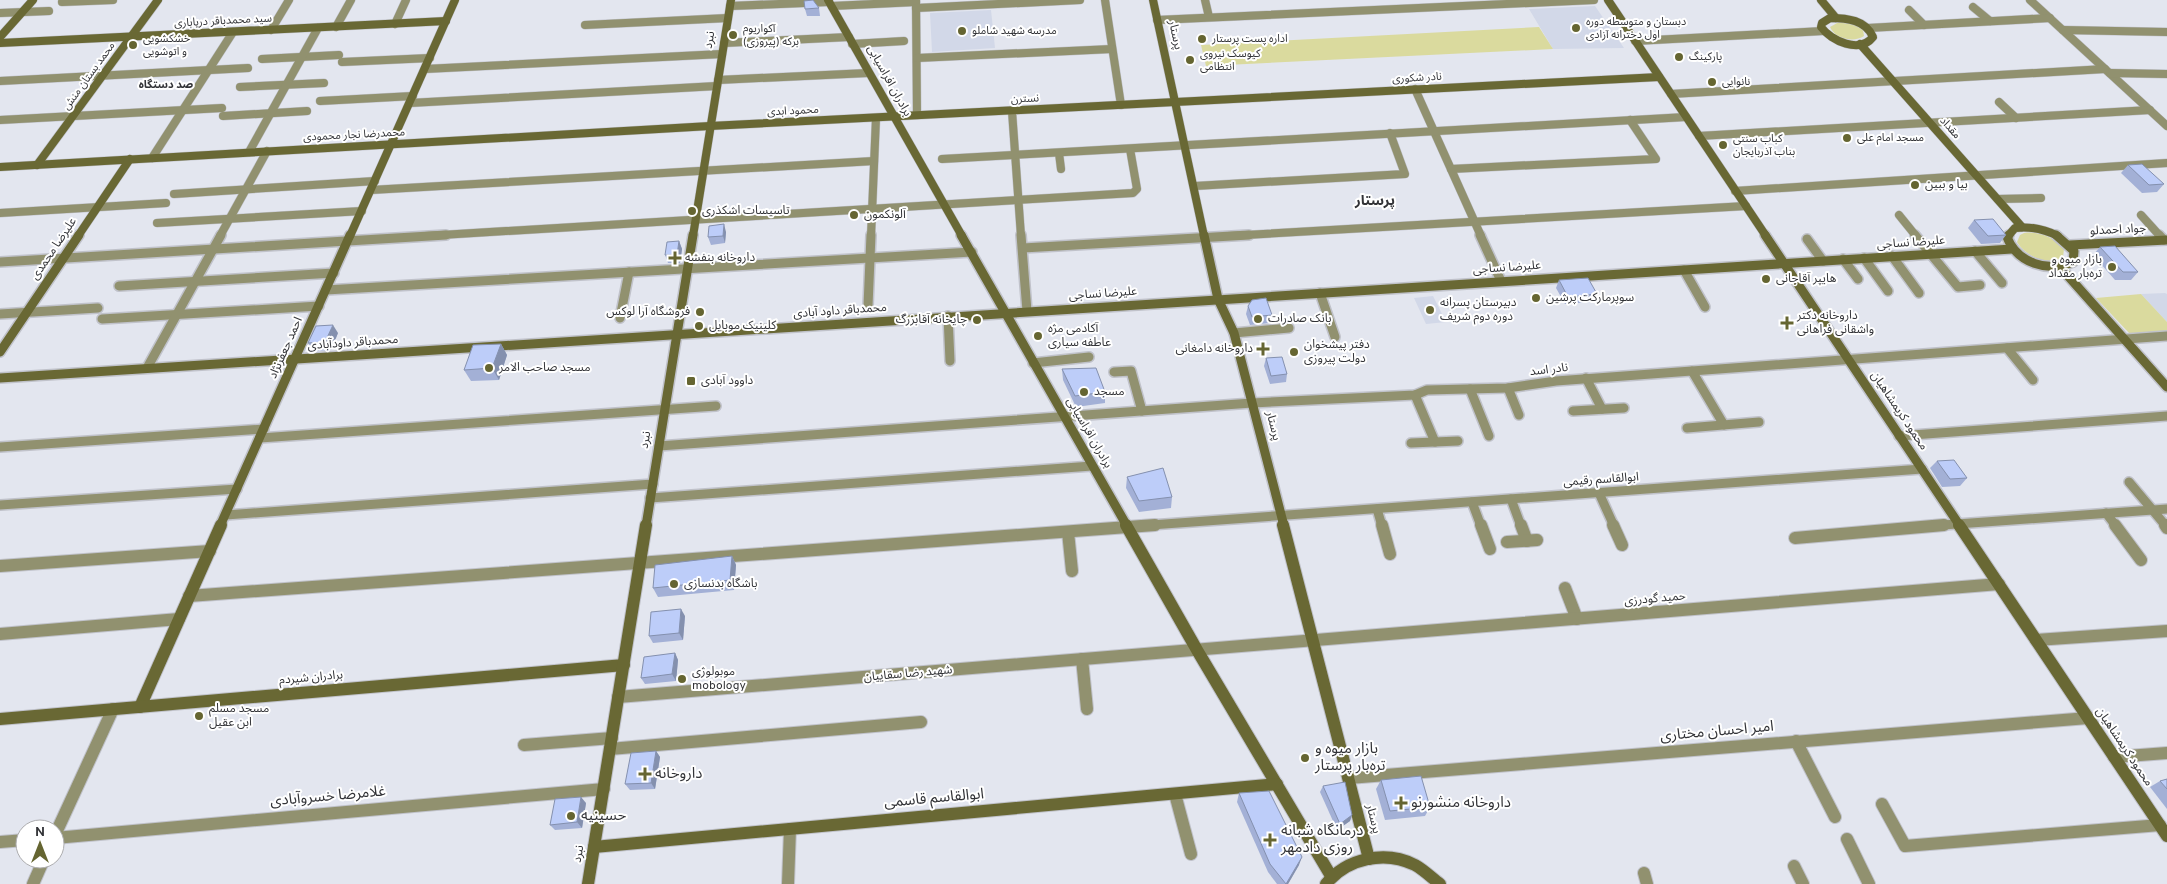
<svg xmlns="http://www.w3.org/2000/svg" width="2167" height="884" font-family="Overpass,'Noto Sans Arabic',sans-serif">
<rect width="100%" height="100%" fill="#e3e6ef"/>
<g fill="#d2d8e8">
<polygon points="1595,6 1624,48 1553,49 1529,9"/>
<polygon points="991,10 995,48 932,52 930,13"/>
<polygon points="2165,293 2167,294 2167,322 2141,294"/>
<polygon points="1433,296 1446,322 1426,324 1414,298"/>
</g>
<g fill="#dada9e">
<path d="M1839,22L1855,25L1863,30L1864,36C1854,43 1835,39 1830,27Z"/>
<polygon points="1539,27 1553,49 1206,66 1201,45"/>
<path d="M2024,233C2040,231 2054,237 2064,249L2063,257C2049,267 2025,256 2017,242L2020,235Z"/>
<polygon points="2141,294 2167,322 2167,331 2130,334 2096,298"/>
</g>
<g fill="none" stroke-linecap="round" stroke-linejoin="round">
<g stroke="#c0c2ca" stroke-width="9">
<g id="street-far2">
<polyline points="916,0 917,115"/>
<polyline points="1105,0 1121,105"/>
<polyline points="1205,0 1209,17"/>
<polyline points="2030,0 2167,126"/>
<polyline points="62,2 113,0"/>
<polyline points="730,6 829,2"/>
<polyline points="832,6 916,2"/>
<polyline points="1973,7 1990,21"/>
<polyline points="916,8 1080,0"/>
<polyline points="1909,10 1924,25"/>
<polyline points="0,13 49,11"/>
<polyline points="1157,20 1594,0"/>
<polyline points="395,24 406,0"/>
<polyline points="585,25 728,18"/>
<polyline points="336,27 351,0"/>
<polyline points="1868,28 2050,18"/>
<polyline points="271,30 289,0"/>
<polyline points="2063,30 2167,32"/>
<polyline points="1635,41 1823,31"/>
<polyline points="724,43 849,37"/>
<polyline points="852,44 904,41"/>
<polyline points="917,58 1112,49"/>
<polyline points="262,59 339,55"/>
<polyline points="342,62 430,58"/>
<polyline points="425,69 722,54"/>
<polyline points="2110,73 2167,74"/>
<polyline points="718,80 868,73"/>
<polyline points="0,81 248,68"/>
<polyline points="240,87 324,83"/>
<polyline points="1415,89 1481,236"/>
<polyline points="1671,94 2105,69"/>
<polyline points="320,101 413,96"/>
<polyline points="1999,102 2016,118"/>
<polyline points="410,103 717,86"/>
<polyline points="1012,111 1021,236"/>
<polyline points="223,116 307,111"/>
<polyline points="0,120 222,108"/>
<polyline points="1699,136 2150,110"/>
<polyline points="249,152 318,28"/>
<polyline points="1059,153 1061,169"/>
<polyline points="152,158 233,32"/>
<polyline points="942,159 1686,117"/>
<polyline points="1451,169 1656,159 1630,120"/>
<polyline points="1195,186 1405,174 1390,133"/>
<polyline points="371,190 874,161"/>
<polyline points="1735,191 2167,163"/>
<polyline points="174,194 375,181"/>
<polyline points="1998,199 2041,198"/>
<polyline points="0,213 166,203"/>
<polyline points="1899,215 1916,236"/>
<polyline points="2141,215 2160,236"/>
<polyline points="157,223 362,211"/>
<polyline points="220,236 267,151"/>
<polyline points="425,236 1133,193 1137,189 1130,149"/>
<polyline points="871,236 876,118"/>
<polyline points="1228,236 1746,206"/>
</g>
</g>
<g stroke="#c0c2ca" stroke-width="12">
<g id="street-far1">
<polyline points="1021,235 1027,311"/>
<polyline points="1480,235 1501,281"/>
<polyline points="1915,235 1958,287 1980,285"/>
<polyline points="2159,235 2164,240"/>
<polyline points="1807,239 1823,261"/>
<polyline points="1023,248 1249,235"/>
<polyline points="1975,251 2002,283"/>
<polyline points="1892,256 1919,293"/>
<polyline points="1864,258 1888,291"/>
<polyline points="1843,259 1858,279"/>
<polyline points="0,262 446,235"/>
<polyline points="1684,270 1705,307"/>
<polyline points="119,286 334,273"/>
<polyline points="326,290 972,252"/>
<polyline points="1320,293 1335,337"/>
<polyline points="868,306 871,235"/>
<polyline points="0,314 98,308"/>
<polyline points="948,316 950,361"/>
<polyline points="620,318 629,272"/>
<polyline points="102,319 319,306"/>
<polyline points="1234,333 1289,328"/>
<polyline points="2007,348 2033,380"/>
<polyline points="1033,363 1089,357"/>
<polyline points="147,368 221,235"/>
<polyline points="1692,371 1724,425"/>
<polyline points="1114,372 1131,371 1142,411"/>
<polyline points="1586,378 1602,409"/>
<polyline points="1508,388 1519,415"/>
<polyline points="1470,389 1489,436"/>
<polyline points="1415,395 1435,442"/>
<polyline points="1573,411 1624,408"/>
<polyline points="1687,428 1759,422"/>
<polyline points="1899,436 2167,416"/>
<polyline points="260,438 716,406"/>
<polyline points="1411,443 1458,441"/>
<polyline points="659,446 1252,403 1415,395 1427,390 1508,388 1556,381 2167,336"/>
<polyline points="0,447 264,429"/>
<polyline points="2129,482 2166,526"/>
<polyline points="1599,493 1614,526"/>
<polyline points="650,498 1092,466"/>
<polyline points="1511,499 1521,526"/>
<polyline points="1472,502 1481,526"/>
<polyline points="0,505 237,489"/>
<polyline points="1377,509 1382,526"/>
<polyline points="2106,513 2116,526"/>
<polyline points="226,515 653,484"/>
<polyline points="1137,526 1922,469"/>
<polyline points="1929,526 2167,509"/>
</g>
</g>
<g stroke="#c0c2ca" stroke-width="14">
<g id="street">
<polyline points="1382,525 1390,554"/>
<polyline points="1481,525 1490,549"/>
<polyline points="1521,525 1527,541"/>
<polyline points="1613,525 1622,545"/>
<polyline points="2115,525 2141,560"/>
<polyline points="2165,525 2167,528"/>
<polyline points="1068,532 1072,571"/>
<polyline points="1795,538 1944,525"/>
<polyline points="1507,542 1537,540"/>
<polyline points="0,566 210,551"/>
<polyline points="1565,588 1577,619"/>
<polyline points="189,596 1155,525"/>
<polyline points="0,634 179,619"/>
<polyline points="2036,640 2167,631"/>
<polyline points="1082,659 1087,709"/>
<polyline points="618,697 1999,584"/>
<polyline points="1796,741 1835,817"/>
<polyline points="524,745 612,738"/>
<polyline points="610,749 921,722"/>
<polyline points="2114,757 2167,753"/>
<polyline points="1349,778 2088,718"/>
<polyline points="1175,794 1191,854"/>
<polyline points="1882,804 1905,846 2160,825"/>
<polyline points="55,835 113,709"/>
<polyline points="55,838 604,789"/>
<polyline points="1847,839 1869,884"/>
<polyline points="0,842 25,840"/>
<polyline points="1794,866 1803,884"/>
<polyline points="1644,873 1647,884"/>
<polyline points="33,884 44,859"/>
<polyline points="788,884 790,829"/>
</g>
</g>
<g stroke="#c0c2ca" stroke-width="9">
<g id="secondary-far2">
<polyline points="828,0 962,236"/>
<polyline points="1153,0 1204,236"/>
<polyline points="1608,0 1766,236"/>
<polyline points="1821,0 1836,18"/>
<path d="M1830,18C1847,18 1866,20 1873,37C1860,54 1831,41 1821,27L1822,23Z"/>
<polyline points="0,37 33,0"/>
<polyline points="0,43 446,21"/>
<polyline points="1860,44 2022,227"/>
<polyline points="37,165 158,0"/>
<polyline points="0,167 710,126 1659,77"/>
<polyline points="78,236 130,159"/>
<polyline points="350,236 455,0"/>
<polyline points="693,236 731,0"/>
<path d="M2008,236L2015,228C2030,226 2044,229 2058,236"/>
</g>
</g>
<g stroke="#c0c2ca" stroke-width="12">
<g id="secondary-far1">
<polyline points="961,235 1127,526"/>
<polyline points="1204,235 1218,299 1234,333 1284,526"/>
<polyline points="1765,235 1960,526"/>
<path d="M2009,235L2007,237C2017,263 2048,273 2073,262L2074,251L2056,235"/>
<polyline points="2070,245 2167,240"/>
<polyline points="2060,267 2167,387"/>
<polyline points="0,352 79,235"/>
<polyline points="0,378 2012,249"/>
<polyline points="220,526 350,235"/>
<polyline points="646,526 693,235"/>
</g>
</g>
<g stroke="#c0c2ca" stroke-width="14">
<g id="secondary">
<polyline points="1126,525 1197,650 1331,876"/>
<polyline points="1283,525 1369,859"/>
<polyline points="1959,525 2167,836"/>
<polyline points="140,707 221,525"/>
<polyline points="0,719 624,665"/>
<polyline points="594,847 1277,784"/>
<polyline points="588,884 646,525"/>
<path d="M1326,884C1347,858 1385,850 1415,865C1424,870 1432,878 1440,884"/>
</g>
</g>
<use href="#street-far2" stroke="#91916f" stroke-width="8"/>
<use href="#street-far1" stroke="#91916f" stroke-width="9"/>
<use href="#street" stroke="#91916f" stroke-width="12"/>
<use href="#secondary-far2" stroke="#696834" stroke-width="8"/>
<use href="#secondary-far1" stroke="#696834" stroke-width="9"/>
<use href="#secondary" stroke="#696834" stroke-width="12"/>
</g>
<g fill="#a3b0d6">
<polygon points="819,8 820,16 807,16 805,9"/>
<polygon points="2128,165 2164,184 2157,192 2142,193 2121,173"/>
<polygon points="1974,220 2006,235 2000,243 1981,244 1968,228"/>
<polygon points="726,232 725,243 711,245 708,237"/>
<polygon points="679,241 682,249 680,263 668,263 665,255"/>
<polygon points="2100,247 2138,272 2131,280 2115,280 2093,255"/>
<polygon points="1559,280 1597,294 1593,302 1565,304 1556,288"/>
<polygon points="1248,306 1272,315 1270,323 1250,325 1246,314"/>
<polygon points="338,333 331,350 314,351 308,343"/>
<polygon points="501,344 507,355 499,380 471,381 464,370"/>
<polygon points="1266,358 1287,374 1286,382 1270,384 1264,366"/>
<polygon points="1062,369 1105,392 1105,403 1076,407 1063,380"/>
<polygon points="1937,461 1967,478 1960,486 1942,487 1930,468"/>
<polygon points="1127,477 1172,497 1171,508 1139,512 1126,488"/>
<polygon points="732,556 736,565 734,590 658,597 653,588"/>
<polygon points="685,616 683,640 653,643 649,636"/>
<polygon points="675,653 678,660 676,681 645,684 641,678"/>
<polygon points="656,751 660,757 655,789 630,790 625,784"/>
<polygon points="2167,779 2167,809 2150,787 2160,781"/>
<polygon points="1381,780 1430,807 1425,816 1385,820 1376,789"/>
<polygon points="1323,786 1352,815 1350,821 1337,830 1320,792"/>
<polygon points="1239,793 1299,865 1288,884 1277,884 1268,872 1237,802"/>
<polygon points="586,803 582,828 555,830 550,825"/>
</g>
<g fill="#8490ae">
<polygon points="724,224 726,232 725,243 723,236"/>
<polygon points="679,241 682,249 680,263 677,255"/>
<polygon points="333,325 338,333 331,350 325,342"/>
<polygon points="501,344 507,355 499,380 492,368"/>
<polygon points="732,556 736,565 734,590 730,580"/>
<polygon points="681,609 685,616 683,640 679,633"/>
<polygon points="675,653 678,660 676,681 672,674"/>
<polygon points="656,751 660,757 655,789 651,783"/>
<polygon points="581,797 586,803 582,828 577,822"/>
<polygon points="1352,815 1350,821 1337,830 1340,824"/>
<polygon points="1302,857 1299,865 1288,884 1286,884"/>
</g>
<g fill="#bdcdf9" stroke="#8490ae">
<polygon points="813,0 819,8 805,9 804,1"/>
<polygon points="2142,164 2164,184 2149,185 2128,165"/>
<polygon points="1993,219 2006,235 1988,236 1974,220"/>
<polygon points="724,224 723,236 708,237 709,226"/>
<polygon points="679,241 677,255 665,255 667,242"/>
<polygon points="2115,246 2138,272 2123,272 2100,247"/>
<polygon points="1588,278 1597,294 1568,297 1559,280"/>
<polygon points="1266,298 1272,315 1252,317 1248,306 1252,300"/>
<polygon points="333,325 325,342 308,343 316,326"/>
<polygon points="501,344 492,368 464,370 473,345"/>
<polygon points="1282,357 1287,374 1271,376 1266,358"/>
<polygon points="1096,368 1105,392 1075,396 1062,369"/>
<polygon points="1954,460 1967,478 1950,479 1937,461"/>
<polygon points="1163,468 1172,497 1139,501 1127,477"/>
<polygon points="732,556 730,580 653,588 655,565"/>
<polygon points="681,609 679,633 649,636 651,612"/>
<polygon points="675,653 672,674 641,678 644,657"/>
<polygon points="656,751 651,783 625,784 631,753"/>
<polygon points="1421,776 1430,807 1390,811 1381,780"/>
<polygon points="2167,779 2167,789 2160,781"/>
<polygon points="1345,782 1352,815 1340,824 1323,786"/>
<polygon points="1269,791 1302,857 1286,884 1270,864 1239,793"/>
<polygon points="581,797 577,822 550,825 555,799"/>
</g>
<g fill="#656531" stroke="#fff" stroke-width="2">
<circle cx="1576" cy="28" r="5"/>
<circle cx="962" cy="31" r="5"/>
<circle cx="733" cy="35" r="5"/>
<circle cx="1202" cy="39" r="5"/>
<circle cx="133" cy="45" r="5"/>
<circle cx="1679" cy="57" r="5"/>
<circle cx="1190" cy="60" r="5"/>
<circle cx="1712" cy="82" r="5"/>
<circle cx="1847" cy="138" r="5"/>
<circle cx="1723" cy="145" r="5"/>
<circle cx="1915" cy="185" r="5"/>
<circle cx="692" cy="211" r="5"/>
<circle cx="854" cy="215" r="5"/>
<path d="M672.5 250.5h5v5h5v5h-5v5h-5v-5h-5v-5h5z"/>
<circle cx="2112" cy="267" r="5"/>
<circle cx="1766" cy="279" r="5"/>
<circle cx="1536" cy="298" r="5"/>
<circle cx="1430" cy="310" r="5"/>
<circle cx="700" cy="312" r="5"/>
<circle cx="1258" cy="319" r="5"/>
<circle cx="977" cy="320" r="5"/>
<path d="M1784.5 315.5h5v5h5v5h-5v5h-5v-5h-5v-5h5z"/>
<circle cx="699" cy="326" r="5"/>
<circle cx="1038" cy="336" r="5"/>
<path d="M1260.5 341.5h5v5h5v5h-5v5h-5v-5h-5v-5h5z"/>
<circle cx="1294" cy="352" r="5"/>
<circle cx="489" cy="368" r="5"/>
<rect x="686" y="376" width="10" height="10" rx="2.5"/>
<circle cx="1084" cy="392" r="5"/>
<circle cx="674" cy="584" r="5"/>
<circle cx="682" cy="679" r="5"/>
<circle cx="199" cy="716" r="5"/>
<circle cx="1305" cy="758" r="5"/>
<path d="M642.5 766.5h5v5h5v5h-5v5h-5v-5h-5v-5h5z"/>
<path d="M1398.5 795.5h5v5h5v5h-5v5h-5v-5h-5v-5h5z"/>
<circle cx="571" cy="816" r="5"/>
<path d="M1267.5 832.5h5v5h5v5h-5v5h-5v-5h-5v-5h5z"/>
</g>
<g text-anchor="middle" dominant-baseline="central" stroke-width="4" stroke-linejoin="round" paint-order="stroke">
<g font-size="11" fill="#323337" stroke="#fff">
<text transform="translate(223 21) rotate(-3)">سید محمدباقر دریاباری</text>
<text transform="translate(89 76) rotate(-54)">محمد بستان منش</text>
<text transform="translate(1417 78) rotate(-3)">نادر شکوری</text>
<text transform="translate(1025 99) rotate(-3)">نسترن</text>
<text transform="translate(793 111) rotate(-3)">محمود ابدی</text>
<text transform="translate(1950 128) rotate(48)">مقداد</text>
<text transform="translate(354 135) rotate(-3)">محمدرضا نجار محمودی</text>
</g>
<g font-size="11" fill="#323337" stroke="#fff" text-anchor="start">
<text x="1586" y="22">دبستان و متوسطه دوره<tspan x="1586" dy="13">اول دخترانه آزادی</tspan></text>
<text x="743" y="29">آکواریوم<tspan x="743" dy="13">برکه (پیروزی)</tspan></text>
<text x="972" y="31">مدرسه شهید شاملو</text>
<text x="143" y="39">خشکشویی<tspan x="143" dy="13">و اتوشویی</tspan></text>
<text x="1212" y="39">اداره پست پرستار</text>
<text x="1200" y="54">کیوسک نیروی<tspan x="1200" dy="13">انتظامی</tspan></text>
<text x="1689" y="57">پارکینگ</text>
<text x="1722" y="82">نانوایی</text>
<text x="1857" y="138">مسجد امام علی</text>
<text x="1733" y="139">کباب سنتی<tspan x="1733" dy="13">بناب آذربایجان</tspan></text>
</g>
<g font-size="11" font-weight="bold" fill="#323337" stroke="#fff">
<text x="166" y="85">صد دستگاه</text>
</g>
<g font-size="12" fill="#323337" stroke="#fff">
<text transform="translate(1175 35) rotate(78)">پرستار</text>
<text transform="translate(710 40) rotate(-81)">نبرد</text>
<text transform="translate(889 81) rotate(61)">برادران افراسیابی</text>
<text transform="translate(2118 230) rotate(-3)">جواد احمدلو</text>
<text transform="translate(1911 243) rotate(-4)">علیرضا نساجی</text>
<text transform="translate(54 249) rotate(-56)">علیرضا محمدی</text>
<text transform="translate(1507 268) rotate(-4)">علیرضا نساجی</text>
<text transform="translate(1103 294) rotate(-4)">علیرضا نساجی</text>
<text transform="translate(840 311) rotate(-4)">محمدباقر داود آبادی</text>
<text transform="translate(353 343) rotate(-4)">محمدباقر داودآبادی</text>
<text transform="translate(286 348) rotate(-66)">احمد جعفرنژاد</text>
<text transform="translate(1549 370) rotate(-7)">نادر اسد</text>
<text transform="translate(1899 411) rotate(56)">محمود کریمشاهیان</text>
<text transform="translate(1273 426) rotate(76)">پرستار</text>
<text transform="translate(1089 433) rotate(60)">برادران افراسیابی</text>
<text transform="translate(646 440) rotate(-81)">نبرد</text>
<text transform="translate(1601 480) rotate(-4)">ابوالقاسم رقیمی</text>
<text transform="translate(1655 599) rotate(-5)">حمید گودرزی</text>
<text transform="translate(908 674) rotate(-5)">شهید رضا سقاییان</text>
<text transform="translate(311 678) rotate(-5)">برادران شیردم</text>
<text transform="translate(2124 747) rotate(56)">محمود کریمشاهیان</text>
<text transform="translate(1373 819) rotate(76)">پرستار</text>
<text transform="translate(579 854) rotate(-81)">نبرد</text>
</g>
<g font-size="12" fill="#323337" stroke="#fff" text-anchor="start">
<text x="1925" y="185">بیا و ببین</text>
<text x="702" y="211">تاسیسات اشکذری</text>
<text x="864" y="215">آلونکمون</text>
<text x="685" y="258">داروخانه بنفشه</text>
<text x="2102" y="260" text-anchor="end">بازار میوه و<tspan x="2102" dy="14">تره‌بار مقداد</tspan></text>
<text x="1776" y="279">هایپر آقاجانی</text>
<text x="1546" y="298">سوپرمارکت پرشین</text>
<text x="1440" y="303">دبیرستان پسرانه<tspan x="1440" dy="14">دوره دوم شریف</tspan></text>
<text x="690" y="312" text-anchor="end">فروشگاه آرا لوکس</text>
<text x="1797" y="316">داروخانه دکتر<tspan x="1797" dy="14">واشقانی فراهانی</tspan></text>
<text x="1268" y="319">بانک صادرات</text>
<text x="967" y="320" text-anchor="end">چایخانه آقابزرگ</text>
<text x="709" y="326">کلینیک موبایل</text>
<text x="1048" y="329">آکادمی مژه<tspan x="1048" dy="14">عاطفه سیاری</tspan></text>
<text x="1304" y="345">دفتر پیشخوان<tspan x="1304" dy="14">دولت پیروزی</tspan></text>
<text x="1253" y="349" text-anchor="end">داروخانه دامغانی</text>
<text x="499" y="368">مسجد صاحب الامر</text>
<text x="701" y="381">داوود آبادی</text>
<text x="1094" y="392">مسجد</text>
<text x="684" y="584">باشگاه بدنسازی</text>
<text x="692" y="672">موبولوژی<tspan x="692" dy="14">mobology</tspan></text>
<text x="209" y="709">مسجد مسلم<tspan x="209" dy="14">ابن عقیل</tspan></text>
</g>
<g font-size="14" font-weight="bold" fill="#323337" stroke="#fff">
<text x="1375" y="201">پرستار</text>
</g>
<g font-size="15" fill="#323337" stroke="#fff">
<text transform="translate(1717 732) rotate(-5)">امیر احسان مختاری</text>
<text transform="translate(328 797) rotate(-5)">غلامرضا خسروآبادی</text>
<text transform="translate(934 799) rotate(-5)">ابوالقاسم قاسمی</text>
</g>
<g font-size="15" fill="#323337" stroke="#fff" text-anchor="start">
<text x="1315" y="749">بازار میوه و<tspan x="1315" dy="17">تره‌بار پرستار</tspan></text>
<text x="655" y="774">داروخانه</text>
<text x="1411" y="803">داروخانه منشورنو</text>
<text x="581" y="816">حسینیه</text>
<text x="1281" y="831">درمانگاه شبانه<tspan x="1281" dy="17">روزی دادمهر</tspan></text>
</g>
</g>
<g transform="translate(40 844)"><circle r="24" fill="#ffffff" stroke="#adadaf"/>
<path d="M0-4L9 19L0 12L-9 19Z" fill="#656531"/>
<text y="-8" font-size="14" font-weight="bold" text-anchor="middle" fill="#323337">N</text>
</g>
</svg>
